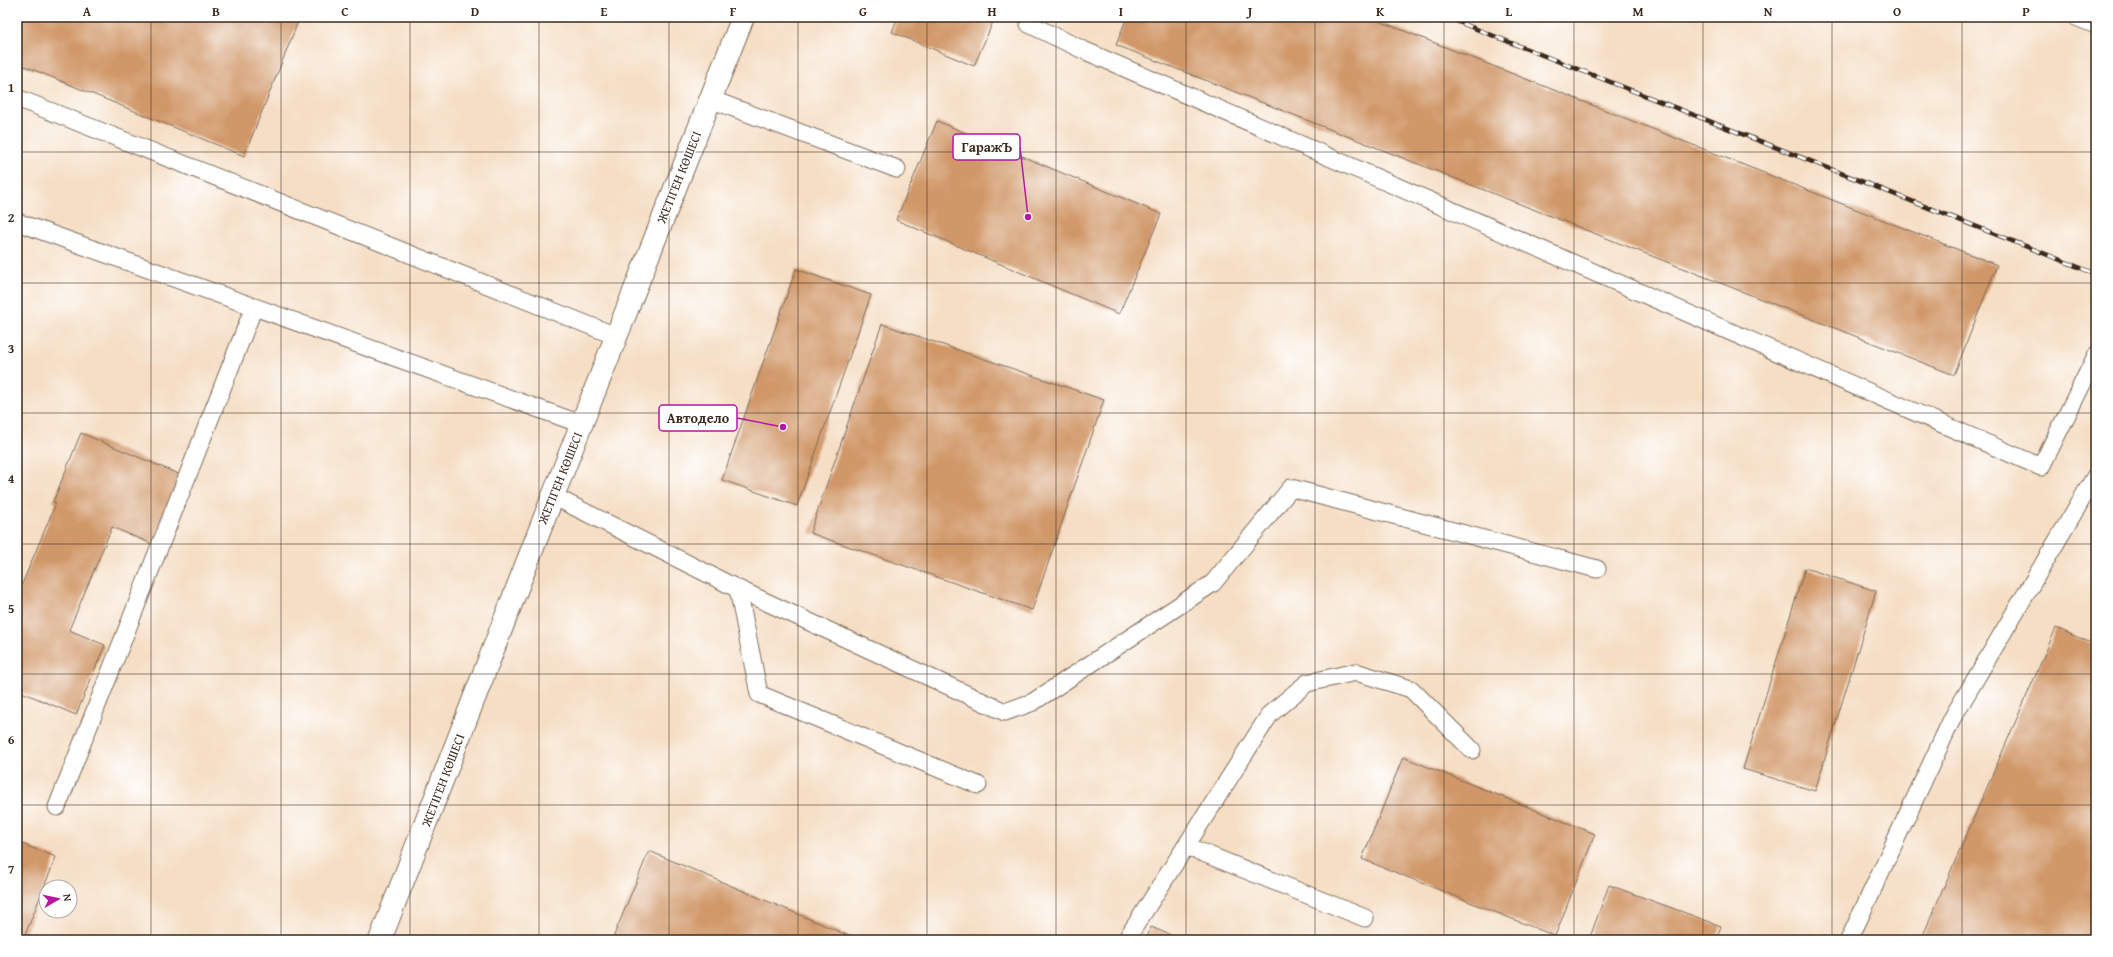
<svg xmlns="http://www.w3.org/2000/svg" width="2113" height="957" font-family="'Gentium Book Plus',serif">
<rect width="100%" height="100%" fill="#fff"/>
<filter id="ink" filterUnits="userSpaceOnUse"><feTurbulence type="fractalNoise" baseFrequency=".025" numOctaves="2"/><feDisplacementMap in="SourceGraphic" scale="8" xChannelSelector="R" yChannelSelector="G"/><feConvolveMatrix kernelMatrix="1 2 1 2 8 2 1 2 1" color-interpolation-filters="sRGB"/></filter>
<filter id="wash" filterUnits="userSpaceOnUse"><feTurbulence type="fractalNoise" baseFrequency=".012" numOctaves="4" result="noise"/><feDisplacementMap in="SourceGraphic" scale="16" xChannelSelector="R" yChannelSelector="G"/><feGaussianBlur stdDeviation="0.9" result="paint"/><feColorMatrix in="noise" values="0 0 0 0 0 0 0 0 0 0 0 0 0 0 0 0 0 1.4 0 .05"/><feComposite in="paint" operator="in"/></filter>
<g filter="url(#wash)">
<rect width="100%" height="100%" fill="#f5dec4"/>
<g id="blocks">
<g fill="#d09768">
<polygon points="17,17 300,17 244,156 17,63"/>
<polygon points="898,17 995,17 974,66 892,32"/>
<polygon points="1127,17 1369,17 1997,265 1954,375 1116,45"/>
<polygon points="937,121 1161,214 1119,314 896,220"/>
<polygon points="796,269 871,295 797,506 722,480"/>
<polygon points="882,324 1104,400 1032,610 810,533"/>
<polygon points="81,433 181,475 152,544 112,527 69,630 105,645 76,715 17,690 17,596 56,503 53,502"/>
<polygon points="1805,568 1876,591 1815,791 1743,769"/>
<polygon points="2056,628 2096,645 2096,940 1921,940"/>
<polygon points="1403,757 1595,834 1555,936 1362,859"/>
<polygon points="17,842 56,857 23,940 17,940"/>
<polygon points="649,851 859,940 612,940"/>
<polygon points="1609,885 1721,926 1716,940 1589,940"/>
<polygon points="1151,927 1183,940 1146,940"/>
</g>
</g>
</g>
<g filter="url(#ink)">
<use href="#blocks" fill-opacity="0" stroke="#7c6958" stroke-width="1"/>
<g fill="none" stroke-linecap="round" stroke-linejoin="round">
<g stroke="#7c6958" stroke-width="19">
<g id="lane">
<polyline points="1032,17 1029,24 1081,49 2041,467 2096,356"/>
<polyline points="2076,17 2096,25"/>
<polyline points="17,98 616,336"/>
<polyline points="710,99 897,169"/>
<polyline points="17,222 581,424"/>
<polyline points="553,496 738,589 1005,712 1033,702 1213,583 1291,488 1597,569"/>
<polyline points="738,589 759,694 978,785"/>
<polyline points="57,807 254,307"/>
<polyline points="1186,846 1365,918"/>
<polyline points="1126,940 1270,714 1307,683 1356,672 1411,689 1472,750"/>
<polyline points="1849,940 1953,717 2096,475"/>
</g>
</g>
<g stroke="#7c6958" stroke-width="24">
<polyline id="secondary" points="380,940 553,496 743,17"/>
</g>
<use href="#lane" stroke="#fff" stroke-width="17"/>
<use href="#secondary" stroke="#fff" stroke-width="22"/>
<g stroke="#3b2a1e" stroke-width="4.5">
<polyline id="rail" points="1446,17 2096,274"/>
</g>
<use href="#rail" stroke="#fff" stroke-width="3" stroke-dasharray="9" stroke-linecap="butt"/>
</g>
</g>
<path fill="none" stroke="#3b2a1e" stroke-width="1" stroke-opacity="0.55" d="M151,17V940M281,17V940M410,17V940M539,17V940M669,17V940M798,17V940M927,17V940M1056,17V940M1186,17V940M1315,17V940M1444,17V940M1574,17V940M1703,17V940M1832,17V940M1962,17V940M17,152H2096M17,283H2096M17,413H2096M17,544H2096M17,674H2096M17,805H2096"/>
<g text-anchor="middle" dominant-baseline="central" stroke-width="3" stroke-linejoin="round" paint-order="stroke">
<g font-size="13" fill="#3b2a1e" stroke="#fff">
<text transform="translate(679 177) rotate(-68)">ЖЕТІГЕН КӨШЕСІ</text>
<text transform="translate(560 478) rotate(-68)">ЖЕТІГЕН КӨШЕСІ</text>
<text transform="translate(443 780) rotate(-69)">ЖЕТІГЕН КӨШЕСІ</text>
</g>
</g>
<path fill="none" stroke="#b5179e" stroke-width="1.5" d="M1028 217L1020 147M783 427L737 418"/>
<g fill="#b5179e" stroke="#fff" stroke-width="1.5">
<circle cx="1028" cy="217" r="4"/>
<circle cx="783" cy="427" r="4"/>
</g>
<g fill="#fff" stroke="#b5179e" stroke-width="1.5">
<rect x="953" y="134" width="67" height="26" rx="4"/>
<rect x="659" y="405" width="78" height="26" rx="4"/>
</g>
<g font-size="14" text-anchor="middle" font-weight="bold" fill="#3b2a1e">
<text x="987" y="152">ГаражЪ</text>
<text x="698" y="423">Автодело</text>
</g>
<rect width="2113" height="957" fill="none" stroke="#fff" stroke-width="44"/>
<g transform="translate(58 899) rotate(81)"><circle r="19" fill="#ffffff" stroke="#b1aaa5"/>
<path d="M0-3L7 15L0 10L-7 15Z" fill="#b5179e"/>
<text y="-6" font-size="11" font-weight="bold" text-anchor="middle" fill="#3b2a1e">N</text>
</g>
<rect x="22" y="22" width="2069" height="913" fill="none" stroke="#3b2a1e" stroke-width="1.5"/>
<g font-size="13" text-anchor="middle" font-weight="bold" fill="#3b2a1e">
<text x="87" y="16">A</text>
<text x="216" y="16">B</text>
<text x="345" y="16">C</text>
<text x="475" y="16">D</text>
<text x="604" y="16">E</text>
<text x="733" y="16">F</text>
<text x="863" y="16">G</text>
<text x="992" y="16">H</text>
<text x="1121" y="16">I</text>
<text x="1250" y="16">J</text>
<text x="1380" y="16">K</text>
<text x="1509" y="16">L</text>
<text x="1638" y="16">M</text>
<text x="1768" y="16">N</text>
<text x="1897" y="16">O</text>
<text x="2026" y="16">P</text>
<text x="11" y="92">1</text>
<text x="11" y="222">2</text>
<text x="11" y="353">3</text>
<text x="11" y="483">4</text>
<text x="11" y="613">5</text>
<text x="11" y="744">6</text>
<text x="11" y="874">7</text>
</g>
</svg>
